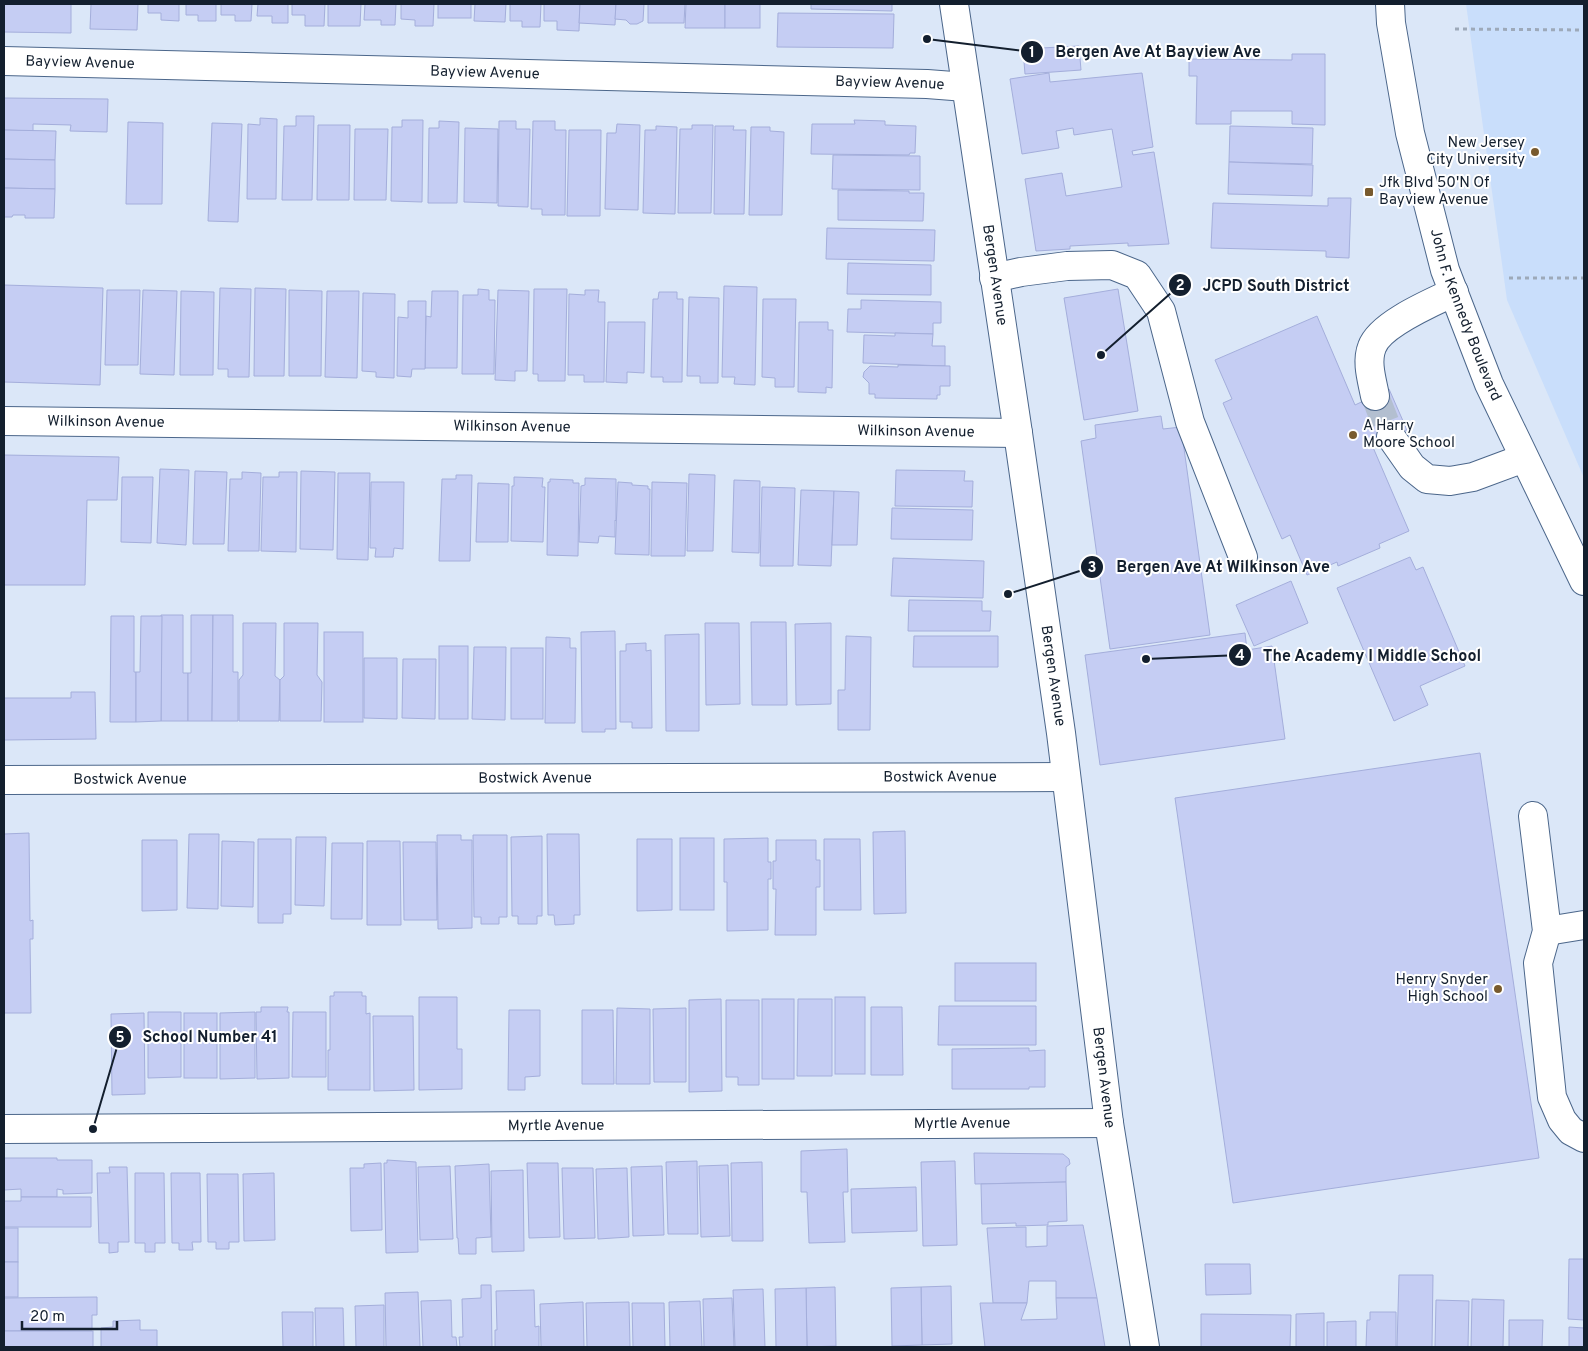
<svg xmlns="http://www.w3.org/2000/svg" width="1588" height="1351" font-family="Overpass,sans-serif">
<rect width="100%" height="100%" fill="#dbe7f8"/>
<polygon fill="#c9defb" points="1466,4 1584,4 1584,478 1507,300"/>
<g fill="#c5cdf3" stroke="#a4aedb">
<polygon points="4,4 71,4 71,33 4,32"/>
<polygon points="91,4 138,4 137,30 90,29"/>
<polygon points="148,4 179,4 179,21 161,20 161,13 148,13"/>
<polygon points="186,4 216,4 216,21 198,21 198,15 186,15"/>
<polygon points="221,4 252,4 251,21 235,21 235,15 221,15"/>
<polygon points="258,4 288,4 288,23 272,23 272,16 257,16"/>
<polygon points="292,4 325,4 324,26 305,26 305,15 292,15"/>
<polygon points="328,4 361,4 360,26 328,26"/>
<polygon points="365,4 396,4 395,25 381,25 381,20 364,20"/>
<polygon points="401,4 434,4 433,26 415,26 415,20 401,19"/>
<rect x="438" y="4" width="33" height="14"/>
<polygon points="475,4 506,4 505,22 474,21"/>
<polygon points="510,4 541,4 540,27 522,27 522,21 510,21"/>
<polygon points="544,4 580,4 579,31 557,30 557,21 544,21"/>
<polygon points="580,4 616,4 615,25 579,23"/>
<polygon points="616,4 644,4 643,21 637,24 630,24 626,20 615,19"/>
<polygon points="648,4 685,4 684,23 648,23"/>
<polygon points="686,4 725,4 725,28 685,28"/>
<rect x="725" y="4" width="35" height="24"/>
<polygon points="811,4 892,4 892,11 811,9"/>
<polygon points="778,13 894,14 893,48 777,47"/>
<polygon points="1079,46 1081,70 1025,74 1023,49"/>
<polygon points="1292,54 1325,54 1325,125 1292,124 1292,111 1231,111 1231,124 1196,124 1197,76 1189,76 1189,59 1292,60"/>
<polygon points="1049,73 1050,82 1142,73 1153,147 1132,151 1133,155 1154,152 1169,244 1128,246 1128,243 1070,246 1070,249 1036,251 1025,179 1062,173 1066,196 1122,187 1112,129 1074,135 1073,128 1056,131 1059,148 1022,154 1010,79"/>
<polygon points="4,98 108,99 107,132 70,131 71,125 33,124 33,131 4,130"/>
<polygon points="296,116 314,116 312,200 282,200 284,126 296,126"/>
<polygon points="260,118 277,119 276,199 247,199 248,124 260,125"/>
<polygon points="402,120 423,120 422,202 391,201 392,127 402,127"/>
<polygon points="854,120 885,121 885,125 916,126 915,153 910,153 909,155 811,154 812,124 855,124"/>
<polygon points="439,121 459,122 457,203 428,203 429,128 439,128"/>
<polygon points="499,121 516,121 516,129 530,129 528,207 498,206"/>
<polygon points="533,121 555,121 555,130 566,130 565,215 542,215 542,209 531,209"/>
<polygon points="128,122 163,123 162,204 126,204"/>
<polygon points="212,123 242,124 238,222 208,221"/>
<polygon points="617,124 640,125 638,210 605,209 607,133 616,133"/>
<polygon points="318,125 350,125 349,200 317,200"/>
<polygon points="692,125 713,125 711,213 678,213 680,129 692,129"/>
<polygon points="656,126 677,127 675,214 643,213 645,130 656,130"/>
<polygon points="715,126 734,126 733,130 746,130 744,214 714,214"/>
<polygon points="1230,126 1313,128 1312,164 1229,162"/>
<polygon points="751,127 770,127 770,131 784,132 782,215 749,215"/>
<polygon points="465,128 498,129 497,203 464,202"/>
<polygon points="355,129 388,129 386,200 354,200"/>
<polygon points="4,130 56,131 55,160 4,159"/>
<polygon points="569,130 601,130 600,216 567,216"/>
<polygon points="833,155 920,156 920,190 832,189"/>
<polygon points="4,159 55,160 55,189 4,188"/>
<polygon points="1229,162 1313,165 1312,196 1228,194"/>
<polygon points="4,188 55,189 54,218 25,218 25,215 13,215 12,217 4,217"/>
<polygon points="838,190 909,191 909,193 924,193 923,221 838,220"/>
<polygon points="1328,198 1351,198 1349,258 1326,257 1326,251 1211,248 1213,203 1328,206"/>
<polygon points="827,228 935,230 934,261 826,259"/>
<polygon points="848,263 931,265 931,295 847,294"/>
<polygon points="4,285 103,288 100,385 4,382"/>
<polygon points="724,286 757,287 755,385 734,384 735,377 722,377"/>
<polygon points="220,288 251,289 249,377 228,377 228,369 218,369"/>
<polygon points="255,288 286,289 284,376 254,376"/>
<polygon points="478,289 489,290 489,300 495,300 494,374 462,374 463,295 478,295"/>
<polygon points="534,289 567,289 565,381 538,381 538,374 533,374"/>
<polygon points="1118,289 1138,411 1084,420 1064,298"/>
<polygon points="107,290 140,290 138,365 105,365"/>
<polygon points="143,290 177,291 174,375 140,374"/>
<polygon points="289,290 322,291 321,376 289,376"/>
<polygon points="498,290 529,291 527,371 515,371 515,381 495,380"/>
<polygon points="585,290 599,290 598,302 605,302 604,382 584,382 584,375 568,375 569,294 585,295"/>
<polygon points="181,291 214,292 213,375 180,375"/>
<polygon points="327,291 359,291 357,378 325,377"/>
<polygon points="432,291 458,291 457,368 425,368 426,316 431,317"/>
<polygon points="659,292 677,292 677,299 683,299 682,382 663,382 663,377 651,377 653,299 658,299"/>
<polygon points="363,293 395,294 394,378 376,377 376,372 362,371"/>
<polygon points="689,297 719,298 718,383 700,383 700,376 687,376"/>
<polygon points="763,299 796,299 794,387 775,387 775,378 762,377"/>
<polygon points="861,300 941,302 941,323 933,323 933,334 847,332 848,309 861,309"/>
<polygon points="408,301 426,301 425,369 412,369 411,377 397,376 398,317 408,318"/>
<polygon points="1317,316 1355,405 1389,389 1407,430 1372,445 1409,531 1379,544 1380,548 1338,566 1337,562 1307,575 1290,535 1282,539 1223,403 1232,399 1215,360"/>
<polygon points="608,322 645,322 644,373 627,372 627,383 606,382"/>
<polygon points="799,322 828,322 828,330 833,330 832,388 826,387 826,393 798,392"/>
<polygon points="895,333 933,334 932,346 945,346 945,366 863,363 864,335 895,336"/>
<polygon points="898,365 950,366 950,386 940,386 940,395 937,395 937,399 875,398 875,394 869,394 869,383 863,377 864,372 870,366 898,367"/>
<polygon points="1161,416 1163,429 1181,427 1210,635 1110,649 1081,441 1096,438 1095,425"/>
<polygon points="4,455 119,457 117,500 87,500 85,585 4,585"/>
<polygon points="160,469 189,470 186,545 157,543"/>
<polygon points="896,470 965,471 964,481 973,481 972,507 895,506"/>
<polygon points="195,471 227,472 224,544 193,544"/>
<polygon points="301,471 335,472 333,550 300,549"/>
<polygon points="242,472 261,473 259,551 228,551 230,479 242,479"/>
<polygon points="279,472 297,472 296,552 261,551 263,477 279,477"/>
<polygon points="338,473 370,473 368,560 337,559"/>
<polygon points="689,474 715,475 713,551 687,551"/>
<polygon points="456,475 472,475 470,561 439,561 442,479 456,479"/>
<polygon points="122,477 153,477 151,543 121,542"/>
<polygon points="514,477 543,478 542,487 545,487 543,542 511,541 512,486 514,486"/>
<polygon points="585,478 616,479 616,521 615,520 615,537 599,536 598,543 579,542 581,486 585,485"/>
<polygon points="550,479 573,480 573,483 579,483 578,556 547,555 548,482 550,482"/>
<polygon points="734,480 760,481 759,553 732,552"/>
<polygon points="371,482 404,482 403,549 394,548 393,557 375,557 376,548 370,548"/>
<polygon points="618,482 632,483 632,485 648,486 648,489 650,489 649,555 615,554"/>
<polygon points="652,482 687,483 685,556 651,556"/>
<polygon points="478,483 509,484 508,542 476,542"/>
<polygon points="762,487 795,488 793,566 760,566"/>
<polygon points="801,490 834,491 831,566 798,565"/>
<polygon points="834,491 859,492 857,545 832,545"/>
<polygon points="892,508 973,510 972,540 891,539"/>
<polygon points="1410,557 1416,570 1423,567 1465,666 1420,686 1428,705 1394,721 1337,588"/>
<polygon points="893,558 984,561 983,598 891,596"/>
<polygon points="1291,581 1308,623 1254,646 1236,605"/>
<polygon points="909,600 982,601 982,611 991,611 990,631 908,631"/>
<polygon points="161,615 183,615 183,673 188,673 188,721 161,721"/>
<polygon points="191,615 213,615 212,721 188,721 188,673 191,673"/>
<polygon points="213,615 233,615 233,672 238,672 238,721 212,721"/>
<polygon points="111,616 134,616 134,672 136,672 136,722 110,722"/>
<polygon points="141,616 162,616 161,721 136,722 136,672 140,672"/>
<polygon points="751,622 786,622 787,705 752,705"/>
<polygon points="243,623 276,623 275,676 280,680 279,721 239,721 239,680 243,675"/>
<polygon points="284,623 318,623 317,675 322,682 321,721 280,721 280,680 284,676"/>
<polygon points="705,623 739,623 740,704 706,705"/>
<polygon points="831,623 831,704 796,705 795,624"/>
<polygon points="615,631 616,729 605,729 605,732 582,732 581,632"/>
<rect x="324" y="632" width="39" height="90"/>
<polygon points="1245,633 1247,650 1272,646 1285,739 1100,765 1085,655"/>
<polygon points="699,634 699,731 666,731 665,635"/>
<polygon points="846,636 871,637 870,730 838,730 838,690 845,690"/>
<polygon points="914,636 998,636 998,667 913,667"/>
<polygon points="546,637 570,638 570,648 576,648 575,723 545,723"/>
<polygon points="646,643 646,651 651,650 652,728 632,728 632,722 620,722 620,651 626,651 626,644"/>
<rect x="439" y="646" width="29" height="73"/>
<polygon points="474,647 506,647 505,720 472,719"/>
<rect x="511" y="648" width="32" height="71"/>
<polygon points="364,658 397,658 397,719 364,718"/>
<polygon points="403,659 436,659 435,719 402,718"/>
<polygon points="71,692 95,692 96,739 4,740 4,698 71,698"/>
<polygon points="1480,753 1539,1158 1233,1203 1175,798"/>
<polygon points="905,831 906,913 874,914 873,832"/>
<polygon points="29,833 30,921 33,920 33,939 30,939 31,1013 4,1013 4,834"/>
<polygon points="189,834 219,834 218,909 187,908"/>
<polygon points="547,834 579,834 580,915 574,915 574,924 555,925 554,915 548,915"/>
<polygon points="437,835 461,835 461,840 472,840 472,928 438,929"/>
<polygon points="473,835 507,835 507,917 499,917 499,924 481,924 481,917 474,917"/>
<polygon points="542,836 542,916 537,916 537,924 518,924 518,916 512,916 511,837"/>
<polygon points="296,837 326,837 324,906 295,905"/>
<rect x="680" y="838" width="34" height="72"/>
<polygon points="768,838 768,862 771,862 771,879 768,879 768,930 727,931 727,882 724,882 724,839"/>
<polygon points="258,839 291,839 291,914 283,914 283,923 258,923"/>
<polygon points="637,839 672,839 672,910 637,911"/>
<polygon points="824,839 860,839 861,910 824,910"/>
<polygon points="142,840 177,840 177,910 142,911"/>
<polygon points="776,840 816,840 816,860 820,860 820,887 816,887 816,935 775,935 776,889 773,889 773,861 776,861"/>
<polygon points="222,841 254,842 253,907 221,906"/>
<polygon points="367,841 400,841 401,925 367,925"/>
<polygon points="403,842 436,842 437,920 404,920"/>
<polygon points="332,843 363,843 362,919 331,919"/>
<rect x="955" y="963" width="81" height="38"/>
<polygon points="334,992 362,992 362,996 366,996 366,1014 370,1013 370,1090 328,1090 328,1050 330,1050 330,996 334,996"/>
<polygon points="419,997 457,997 457,1049 462,1049 462,1089 419,1090"/>
<rect x="835" y="997" width="30" height="77"/>
<polygon points="721,999 722,1091 689,1092 689,1000"/>
<rect x="762" y="999" width="32" height="80"/>
<polygon points="798,999 832,999 832,1076 797,1076"/>
<polygon points="726,1000 759,1000 759,1085 738,1085 738,1077 726,1077"/>
<polygon points="939,1006 1036,1006 1036,1045 938,1045"/>
<polygon points="261,1007 288,1007 287,1012 289,1012 289,1078 257,1079 256,1012 261,1012"/>
<polygon points="871,1007 902,1007 903,1075 871,1075"/>
<polygon points="617,1008 650,1009 650,1084 616,1084"/>
<polygon points="686,1008 686,1082 654,1082 653,1009"/>
<polygon points="509,1010 540,1010 540,1076 525,1077 525,1090 508,1090"/>
<polygon points="582,1010 613,1010 614,1084 582,1084"/>
<polygon points="148,1012 181,1012 181,1077 148,1078"/>
<polygon points="255,1012 255,1078 220,1079 220,1013"/>
<polygon points="293,1012 326,1012 326,1077 292,1077"/>
<polygon points="144,1013 145,1094 112,1095 111,1014"/>
<rect x="184" y="1013" width="33" height="65"/>
<polygon points="373,1016 413,1016 414,1090 374,1091"/>
<polygon points="1029,1048 1029,1051 1045,1050 1045,1087 1029,1087 1029,1089 952,1089 952,1049"/>
<polygon points="847,1149 848,1192 843,1192 845,1242 809,1243 807,1192 801,1192 801,1151"/>
<polygon points="974,1153 1063,1154 1069,1159 1070,1164 1066,1167 1066,1182 975,1184"/>
<polygon points="4,1158 57,1158 57,1160 92,1160 92,1193 63,1194 63,1190 57,1189 57,1197 21,1197 21,1189 4,1190"/>
<polygon points="387,1160 416,1162 418,1252 386,1253 384,1163 387,1163"/>
<polygon points="697,1161 698,1234 668,1234 666,1162"/>
<polygon points="955,1161 957,1245 923,1246 921,1162"/>
<polygon points="762,1162 763,1241 732,1241 731,1163"/>
<polygon points="381,1163 382,1230 351,1231 350,1168 364,1168 364,1164"/>
<polygon points="527,1163 558,1163 560,1237 529,1238"/>
<polygon points="489,1164 491,1237 476,1238 476,1254 459,1254 458,1238 457,1238 455,1166"/>
<polygon points="728,1165 730,1236 701,1237 699,1166"/>
<polygon points="450,1166 453,1239 420,1240 418,1167"/>
<polygon points="662,1166 664,1235 633,1236 631,1167"/>
<polygon points="109,1167 127,1167 129,1242 118,1242 118,1252 109,1253 109,1243 99,1243 97,1173 110,1173"/>
<polygon points="562,1168 593,1168 595,1238 564,1239"/>
<polygon points="627,1168 629,1237 598,1239 596,1169"/>
<polygon points="523,1170 524,1251 492,1252 491,1171"/>
<polygon points="135,1173 164,1173 165,1243 155,1243 155,1252 145,1252 145,1243 135,1243"/>
<polygon points="171,1173 200,1173 201,1242 192,1242 193,1250 179,1250 179,1243 172,1243"/>
<polygon points="274,1173 275,1240 244,1241 243,1174"/>
<polygon points="207,1174 238,1174 239,1242 229,1242 229,1249 216,1249 216,1242 208,1242"/>
<polygon points="1066,1182 1067,1221 1048,1222 1048,1225 1016,1226 1016,1223 982,1224 981,1184"/>
<polygon points="916,1187 917,1231 852,1233 851,1189"/>
<polygon points="21,1197 91,1197 91,1227 4,1227 4,1201 21,1201"/>
<polygon points="1083,1225 1097,1298 1056,1298 1056,1281 1029,1281 1027,1303 993,1303 987,1228 1026,1227 1026,1247 1047,1246 1047,1226"/>
<rect x="4" y="1228" width="14" height="34"/>
<polygon points="1569,1259 1584,1259 1584,1320 1568,1319"/>
<rect x="4" y="1262" width="14" height="35"/>
<polygon points="1205,1264 1250,1264 1251,1294 1206,1295"/>
<polygon points="1399,1275 1433,1275 1432,1347 1397,1347"/>
<polygon points="481,1285 491,1285 492,1347 460,1347 459,1337 463,1337 462,1299 481,1298"/>
<polygon points="951,1286 952,1344 922,1345 921,1287"/>
<polygon points="835,1287 836,1346 807,1347 806,1288"/>
<polygon points="921,1287 922,1345 892,1346 891,1288"/>
<polygon points="806,1288 807,1347 776,1347 775,1289"/>
<polygon points="763,1289 765,1347 735,1347 733,1290"/>
<polygon points="534,1290 535,1327 539,1326 539,1347 495,1347 495,1330 497,1330 496,1291"/>
<polygon points="418,1292 420,1347 386,1347 385,1293"/>
<polygon points="97,1297 97,1315 92,1315 92,1330 4,1331 4,1298"/>
<polygon points="732,1298 734,1347 704,1347 703,1299"/>
<polygon points="1056,1298 1097,1298 1105,1347 985,1347 980,1303 1027,1303 1021,1320 1057,1319"/>
<polygon points="1472,1299 1504,1300 1503,1347 1471,1347"/>
<polygon points="451,1300 452,1337 456,1337 457,1347 423,1347 421,1301"/>
<polygon points="1436,1300 1469,1301 1468,1347 1435,1347"/>
<polygon points="700,1301 702,1347 670,1347 669,1302"/>
<polygon points="583,1302 584,1347 541,1347 540,1304"/>
<polygon points="629,1302 630,1347 587,1347 586,1303"/>
<polygon points="632,1303 664,1303 665,1347 633,1347"/>
<polygon points="384,1305 384,1347 356,1347 355,1306"/>
<polygon points="315,1308 343,1308 344,1347 316,1347"/>
<polygon points="282,1312 313,1312 313,1347 283,1347"/>
<polygon points="1370,1312 1396,1312 1396,1347 1366,1347 1367,1320 1370,1320"/>
<polygon points="1324,1313 1324,1347 1296,1347 1296,1314"/>
<polygon points="1201,1314 1291,1315 1290,1347 1201,1347"/>
<polygon points="140,1320 140,1330 157,1330 157,1347 101,1347 101,1328 113,1327 113,1321"/>
<polygon points="1509,1320 1543,1320 1542,1347 1509,1347"/>
<polygon points="1356,1321 1356,1347 1327,1347 1327,1322"/>
<polygon points="1569,1327 1584,1328 1584,1347 1569,1347"/>
<rect x="4" y="1331" width="89" height="16"/>
</g>
<g fill="none" stroke-linecap="round" stroke-linejoin="round">
<polyline stroke="#b3bfd0" stroke-width="28" stroke-dasharray="28 14" stroke-linecap="butt" points="1375,396 1391,437"/>
<g stroke="#4b668a" stroke-width="30">
<g id="minor">
<path id="s1" d="M954,4L1018,433L1061,733L1109,1123L1145,1347"/>
<path id="s2" d="M4,61L927,84L966,87"/>
<polyline points="994,278 1021,272 1067,266 1112,265 1137,275 1161,311 1190,422 1243,557"/>
<path d="M1375,396C1372,380 1366,362 1372,347C1380,324 1433,302 1454,292"/>
<path id="s3" d="M4,421L1018,433"/>
<polyline points="1391,437 1412,467 1427,479 1450,481 1473,477 1524,458"/>
<path id="s4" d="M4,780L1066,777"/>
<polyline points="1533,816 1547,931 1538,963 1552,1097 1562,1120 1571,1131 1584,1138"/>
<polyline points="1547,931 1584,925"/>
<path id="s5" d="M4,1129L1109,1123"/>
</g>
</g>
<g stroke="#4b668a" stroke-width="30">
<g id="major">
<path id="s6" d="M1390,4L1391,23L1410,133L1445,270L1489,384L1584,581"/>
</g>
</g>
<g stroke="#9da9b9" stroke-width="3" stroke-dasharray="4 4" stroke-linecap="butt">
<polyline points="1455,29 1584,30"/>
<polyline points="1509,278 1584,278"/>
</g>
<use href="#minor" stroke="#fff" stroke-width="28"/>
<use href="#major" stroke="#fff" stroke-width="28"/>
</g>
<g fill="#785a2e" stroke="#fff" stroke-width="2">
<circle cx="1535" cy="152" r="5"/>
<rect x="1364" y="187" width="10" height="10" rx="2.5"/>
<circle cx="1353" cy="435" r="5"/>
<circle cx="1498" cy="989" r="5"/>
</g>
<g text-anchor="middle" dominant-baseline="central" stroke-width="4" stroke-linejoin="round" paint-order="stroke">
<g font-size="15" fill="#131f2e" stroke="#fff">
<text stroke="none"><textPath href="#s2" startOffset="76">Bayview Avenue</textPath></text>
<text stroke="none"><textPath href="#s2" startOffset="481">Bayview Avenue</textPath></text>
<text stroke="none"><textPath href="#s2" startOffset="886">Bayview Avenue</textPath></text>
<text stroke="none"><textPath href="#s1" startOffset="274">Bergen Avenue</textPath></text>
<text stroke="none"><textPath href="#s6" startOffset="321">John F. Kennedy Boulevard</textPath></text>
<text stroke="none"><textPath href="#s3" startOffset="102">Wilkinson Avenue</textPath></text>
<text stroke="none"><textPath href="#s3" startOffset="508">Wilkinson Avenue</textPath></text>
<text stroke="none"><textPath href="#s3" startOffset="912">Wilkinson Avenue</textPath></text>
<text stroke="none"><textPath href="#s1" startOffset="679">Bergen Avenue</textPath></text>
<text stroke="none"><textPath href="#s4" startOffset="936">Bostwick Avenue</textPath></text>
<text stroke="none"><textPath href="#s4" startOffset="531">Bostwick Avenue</textPath></text>
<text stroke="none"><textPath href="#s4" startOffset="126">Bostwick Avenue</textPath></text>
<text stroke="none"><textPath href="#s1" startOffset="1084">Bergen Avenue</textPath></text>
<text stroke="none"><textPath href="#s5" startOffset="958">Myrtle Avenue</textPath></text>
<text stroke="none"><textPath href="#s5" startOffset="552">Myrtle Avenue</textPath></text>
</g>
<g font-size="15" fill="#131f2e" stroke="#fff" text-anchor="end">
<text x="1525" y="143">New Jersey<tspan x="1525" dy="17">City University</tspan></text>
<text x="1379" y="183" text-anchor="start">Jfk Blvd 50'N Of<tspan x="1379" dy="17">Bayview Avenue</tspan></text>
<text x="1363" y="426" text-anchor="start">A Harry<tspan x="1363" dy="17">Moore School</tspan></text>
<text x="1488" y="980">Henry Snyder<tspan x="1488" dy="17">High School</tspan></text>
</g>
</g>
<path fill="none" stroke="#131f2e" stroke-width="2" d="M927 39L1032 52M1101 355L1180 285M1008 594L1092 567M1146 659L1240 655M93 1129L120 1037"/>
<g fill="#131f2e" stroke="#fff" stroke-width="2">
<circle cx="927" cy="39" r="5"/>
<circle cx="1101" cy="355" r="5"/>
<circle cx="1008" cy="594" r="5"/>
<circle cx="1146" cy="659" r="5"/>
<circle cx="93" cy="1129" r="5"/>
<circle cx="1032" cy="52" r="12"/>
<circle cx="1180" cy="285" r="12"/>
<circle cx="1092" cy="567" r="12"/>
<circle cx="1240" cy="655" r="12"/>
<circle cx="120" cy="1037" r="12"/>
</g>
<g font-size="15" text-anchor="middle" font-weight="bold" fill="#fff">
<text x="1032" y="57">1</text>
<text x="1180" y="290">2</text>
<text x="1092" y="572">3</text>
<text x="1240" y="660">4</text>
<text x="120" y="1042">5</text>
</g>
<g font-size="16" text-anchor="middle" font-weight="bold" fill="#131f2e" stroke="#fff" stroke-width="4" stroke-linejoin="round" paint-order="stroke">
<text x="1158" y="57">Bergen Ave At Bayview Ave</text>
<text x="1276" y="291">JCPD South District</text>
<text x="1223" y="572">Bergen Ave At Wilkinson Ave</text>
<text x="1372" y="661">The Academy I Middle School</text>
<text x="210" y="1042">School Number 41</text>
</g>
<rect width="1588" height="1351" fill="none" stroke="#131f2e" stroke-width="10"/>
<path d="M22 1321v8h95v-8" fill="none" stroke="#131f2e" stroke-width="2.5"/>
<text x="30" y="1321" font-size="15" fill="#131f2e" stroke="#ffffff" stroke-width="4" paint-order="stroke">20 m</text>
</svg>
